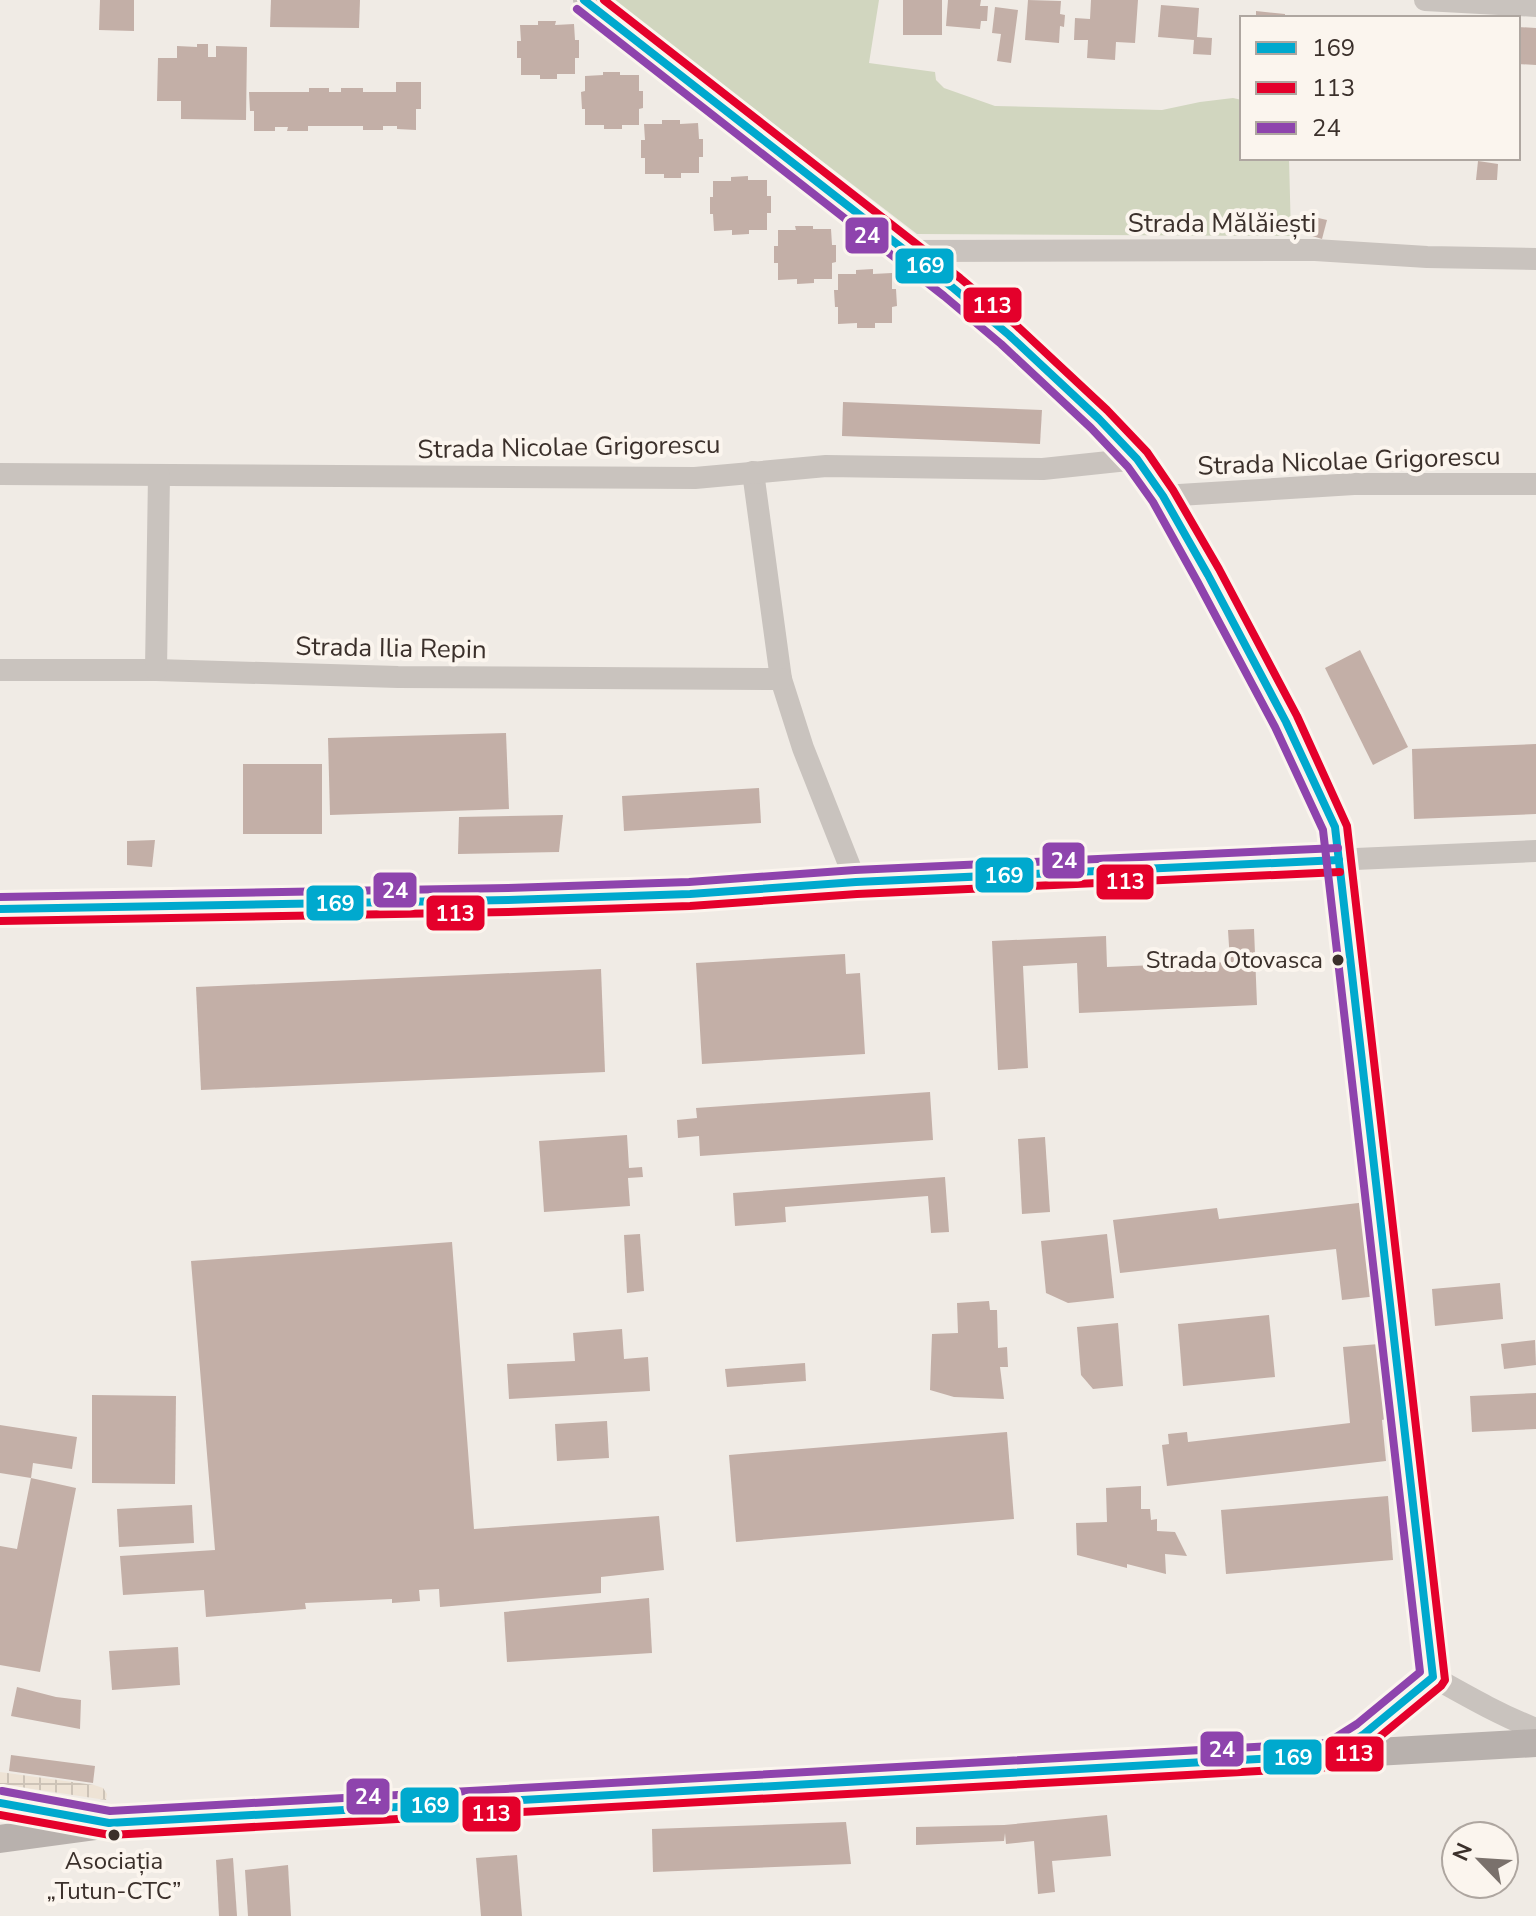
<svg xmlns="http://www.w3.org/2000/svg" width="1536" height="1916" font-family="'Nunito Sans',sans-serif">
<defs>
<pattern id="plaza-grid" width="8" height="8" patternUnits="userSpaceOnUse" patternTransform="scale(2)"><rect width="8" height="8" fill="#eee3d5"/><path d="M0 4h8M4 0v8" fill="none" stroke="#cdc3b7"/></pattern>
</defs>
<rect width="100%" height="100%" fill="#f0ebe5"/>
<polygon fill="#d1d6bf" points="612,0 879,0 869,63 935,72 936,80 944,88 995,106 1162,110 1200,102 1233,98 1242,100 1242,158 1289,158 1291,236 917,234"/>
<polygon fill="url(#plaza-grid)" points="0,1772 94,1785 103,1788 107,1794 106,1800 0,1784"/>
<g fill="#c3afa7">
<polygon points="100,0 134,0 134,31 99,30"/>
<polygon points="271,0 360,0 359,28 270,27"/>
<rect x="903" y="0" width="39" height="35"/>
<polygon points="948,0 981,0 980,6 988,6 987,21 981,21 980,29 946,26"/>
<polygon points="1028,0 1061,1 1060,14 1065,15 1064,27 1060,26 1059,43 1025,40"/>
<polygon points="1091,0 1138,0 1135,43 1116,42 1115,60 1087,58 1088,40 1074,40 1075,18 1090,19"/>
<polygon points="1161,5 1199,8 1197,37 1212,38 1211,55 1193,54 1194,40 1158,37"/>
<polygon points="995,7 1018,10 1011,63 997,61 1001,34 992,33"/>
<polygon points="1256,11 1285,14 1285,18 1256,18"/>
<polygon points="538,21 556,21 555,25 574,24 575,40 579,40 579,58 575,58 575,74 557,74 557,79 540,79 540,75 521,75 521,58 517,58 517,41 521,41 520,25 538,25"/>
<polygon points="1518,27 1536,28 1536,65 1518,64"/>
<polygon points="197,44 208,44 208,57 216,57 216,46 247,47 246,120 181,119 181,101 157,101 158,58 177,58 177,46 197,47"/>
<polygon points="603,72 620,72 620,75 639,75 639,91 643,91 643,108 639,109 639,125 622,125 622,129 604,129 604,125 585,125 585,109 582,109 581,92 585,91 585,76 603,75"/>
<polygon points="396,82 421,82 421,109 416,109 416,130 397,129 397,126 383,126 383,130 363,130 363,126 308,126 308,131 287,131 288,127 275,127 275,131 254,131 254,111 250,111 249,92 309,92 309,88 329,88 329,92 341,92 341,88 363,88 363,92 396,92"/>
<polygon points="662,120 680,120 680,124 698,123 699,139 703,139 703,157 699,157 699,173 681,173 681,178 664,178 664,174 645,174 645,158 641,158 641,140 645,140 644,124 662,124"/>
<polygon points="1478,161 1498,164 1497,180 1476,180"/>
<polygon points="748,176 748,180 767,180 767,196 771,196 771,213 767,213 767,230 749,230 749,234 732,235 732,230 714,231 713,214 710,214 710,197 713,197 713,181 731,181 731,177"/>
<polygon points="1314,217 1327,220 1322,239 1309,235"/>
<polygon points="795,226 813,226 813,229 831,229 832,245 836,245 836,262 832,263 832,279 814,279 814,283 797,284 797,279 778,280 778,263 774,263 774,246 778,246 778,230 796,230"/>
<polygon points="873,269 873,274 892,273 892,289 896,289 897,306 892,307 892,323 875,323 875,328 857,328 857,323 838,324 838,307 835,307 834,290 838,290 838,274 856,274 856,270"/>
<polygon points="843,402 1042,410 1040,444 842,436"/>
<polygon points="1360,650 1408,747 1373,765 1325,668"/>
<polygon points="506,733 509,809 330,815 328,738"/>
<polygon points="1536,744 1536,814 1414,819 1412,749"/>
<rect x="243" y="764" width="79" height="70"/>
<polygon points="759,788 761,823 624,831 622,796"/>
<polygon points="563,815 559,852 458,854 459,817"/>
<polygon points="155,840 152,867 127,865 127,841"/>
<polygon points="1254,929 1257,1005 1079,1013 1077,963 1023,966 1028,1068 998,1070 992,941 1106,936 1107,967 1230,962 1228,930"/>
<polygon points="845,954 846,974 860,973 865,1054 702,1064 696,963"/>
<polygon points="601,969 605,1072 201,1090 196,987"/>
<polygon points="930,1092 933,1140 700,1156 699,1136 678,1138 677,1120 697,1118 696,1108"/>
<polygon points="627,1135 629,1168 642,1167 643,1177 628,1178 630,1206 544,1212 539,1141"/>
<polygon points="1045,1137 1050,1212 1022,1214 1018,1139"/>
<polygon points="945,1177 949,1232 931,1233 928,1196 785,1207 786,1222 735,1226 733,1193"/>
<polygon points="1367,1202 1378,1296 1342,1300 1336,1249 1120,1273 1113,1220 1217,1208 1219,1219"/>
<polygon points="640,1234 644,1291 627,1293 624,1235"/>
<polygon points="1107,1234 1114,1298 1068,1303 1046,1293 1041,1241"/>
<polygon points="452,1242 474,1529 659,1516 664,1570 601,1577 601,1593 440,1607 439,1589 419,1590 420,1601 392,1603 392,1599 305,1603 306,1609 206,1617 204,1590 123,1595 120,1556 215,1550 191,1261"/>
<polygon points="1500,1283 1503,1319 1435,1326 1432,1289"/>
<polygon points="989,1301 990,1310 997,1310 998,1348 1007,1347 1008,1367 1000,1367 1004,1399 954,1397 930,1390 932,1334 958,1333 957,1303"/>
<polygon points="1269,1315 1275,1377 1183,1386 1178,1324"/>
<polygon points="1118,1323 1123,1386 1093,1389 1081,1375 1077,1327"/>
<polygon points="622,1329 624,1359 648,1357 650,1391 509,1399 507,1364 575,1361 573,1333"/>
<polygon points="1535,1340 1536,1365 1504,1369 1501,1344"/>
<polygon points="1379,1344 1386,1419 1382,1420 1386,1461 1167,1486 1162,1445 1169,1444 1168,1434 1187,1432 1188,1442 1350,1423 1343,1347"/>
<polygon points="805,1363 806,1381 727,1387 725,1369"/>
<polygon points="1536,1393 1536,1429 1472,1432 1470,1396"/>
<polygon points="92,1395 176,1396 175,1484 92,1483"/>
<polygon points="607,1421 609,1458 557,1461 555,1424"/>
<polygon points="0,1425 77,1437 72,1469 33,1463 31,1478 0,1473"/>
<polygon points="1007,1432 1014,1519 736,1542 729,1455"/>
<polygon points="31,1478 76,1488 40,1672 0,1665 0,1546 17,1549"/>
<polygon points="1141,1486 1141,1509 1150,1509 1151,1520 1157,1519 1157,1531 1175,1532 1187,1556 1165,1554 1166,1574 1127,1564 1127,1568 1077,1555 1076,1523 1107,1522 1106,1488"/>
<polygon points="1388,1496 1393,1560 1226,1574 1221,1510"/>
<polygon points="192,1505 194,1543 119,1547 117,1509"/>
<polygon points="649,1598 652,1653 507,1662 504,1612"/>
<polygon points="178,1647 180,1685 112,1690 109,1651"/>
<polygon points="17,1687 56,1697 81,1700 80,1729 11,1716"/>
<polygon points="11,1755 95,1766 93,1783 9,1771"/>
<polygon points="1107,1815 1111,1856 1052,1861 1055,1892 1038,1894 1034,1841 1006,1844 1005,1833 1004,1841 916,1845 916,1827 1004,1825"/>
<polygon points="846,1822 851,1864 653,1872 652,1829"/>
<polygon points="517,1855 522,1916 481,1916 476,1858"/>
<polygon points="233,1858 237,1916 219,1916 216,1860"/>
<polygon points="288,1865 291,1916 248,1916 245,1870"/>
</g>
<g fill="none" stroke-linecap="round" stroke-linejoin="round">
<g stroke="#c9c3be" stroke-width="22">
<polyline points="584,0 952,287 1009,335 1099,419 1137,459 1163,496 1208,575 1286,722 1335,827 1433,1677"/>
<polyline points="1425,0 1536,6"/>
<polyline points="908,251 1315,250 1427,257 1536,259"/>
<polyline points="753,472 781,679 803,748 856,882"/>
<polyline points="0,474 695,478 826,466 1043,469 1137,459"/>
<polyline points="1163,496 1354,484 1536,484"/>
<polyline points="0,670 156,670 398,677 781,679"/>
<polyline points="156,670 159,475"/>
<polyline points="0,909 508,900 690,894 856,882 1034,873 1536,851"/>
<path d="M1433,1677C1467,1696 1500,1715 1536,1729"/>
<polyline points="1332,1754 1364,1734 1433,1677"/>
</g>
<g stroke="#b8b1ad" stroke-width="28">
<polyline points="0,1803 89,1819"/>
<polyline points="0,1839 126,1822 1536,1743"/>
</g>
<g stroke="#fbf5ee" stroke-width="14">
<g id="bus-1">
<polyline points="0,909 508,900 690,894 856,882 1339,860"/>
<polyline points="0,1803 109,1823 1331,1755 1364,1734 1433,1677 1335,827 1286,722 1208,575 1163,496 1137,459 1099,419 1009,335 952,287 584,0"/>
</g>
</g>
<g stroke="#fbf5ee" stroke-width="14">
<g id="bus-2">
<polyline points="0,921 508,912 690,906 857,894 1340,872"/>
<polyline points="0,1815 110,1835 1332,1767 1372,1743 1441,1686 1445,1680 1347,826 1297,716 1219,569 1173,490 1147,452 1107,410 1017,326 960,278 604,0"/>
</g>
</g>
<g stroke="#fbf5ee" stroke-width="14">
<g id="bus-3">
<polyline points="0,897 508,888 689,882 855,870 1338,848"/>
<polyline points="2,1791 110,1811 1327,1743 1357,1724 1420,1672 1323,830 1275,727 1197,581 1153,502 1128,467 1091,428 1001,344 944,296 577,9"/>
</g>
</g>
<use href="#bus-1" stroke="#00a9ce" stroke-width="8"/>
<use href="#bus-2" stroke="#e4002b" stroke-width="8"/>
<use href="#bus-3" stroke="#8e44ad" stroke-width="8"/>
</g>
<g fill="#3b302b" stroke="#fbf5ee" stroke-width="3">
<circle cx="1338" cy="960" r="7"/>
<circle cx="114" cy="1835" r="7"/>
</g>
<g text-anchor="middle" dominant-baseline="central" stroke-width="8" stroke-linejoin="round" paint-order="stroke">
<g font-size="24" fill="#3b302b" stroke="#fbf5ee" text-anchor="end">
<text x="1323" y="960">Strada Otovasca</text>
<text x="114" y="1861" text-anchor="middle">Asociația<tspan x="114" dy="30">„Tutun-CTC”</tspan></text>
</g>
<g font-size="26" fill="#3b302b" stroke="#fbf5ee">
<text x="1222" y="223">Strada Mălăiești</text>
<text transform="translate(569 447) rotate(-1)">Strada Nicolae Grigorescu</text>
<text transform="translate(1349 461) rotate(-2)">Strada Nicolae Grigorescu</text>
<text transform="translate(391 648) rotate(1)">Strada Ilia Repin</text>
</g>
</g>
<g stroke="#fbf5ee" stroke-width="3">
<rect x="844" y="216" width="46" height="39" rx="8" fill="#8e44ad"/>
<rect x="894" y="247" width="61" height="38" rx="8" fill="#00a9ce"/>
<rect x="962" y="286" width="61" height="38" rx="8" fill="#e4002b"/>
<rect x="1041" y="841" width="45" height="39" rx="8" fill="#8e44ad"/>
<rect x="974" y="856" width="61" height="38" rx="8" fill="#00a9ce"/>
<rect x="1095" y="863" width="60" height="38" rx="8" fill="#e4002b"/>
<rect x="372" y="871" width="46" height="38" rx="8" fill="#8e44ad"/>
<rect x="305" y="884" width="60" height="38" rx="8" fill="#00a9ce"/>
<rect x="425" y="894" width="61" height="38" rx="8" fill="#e4002b"/>
<rect x="1199" y="1730" width="46" height="38" rx="8" fill="#8e44ad"/>
<rect x="1324" y="1735" width="61" height="38" rx="8" fill="#e4002b"/>
<rect x="1262" y="1738" width="61" height="38" rx="8" fill="#00a9ce"/>
<rect x="345" y="1777" width="46" height="39" rx="8" fill="#8e44ad"/>
<rect x="399" y="1786" width="61" height="38" rx="8" fill="#00a9ce"/>
<rect x="461" y="1795" width="61" height="38" rx="8" fill="#e4002b"/>
</g>
<g font-size="22" text-anchor="middle" font-weight="bold" fill="#fff">
<text x="867" y="243">24</text>
<text x="925" y="273">169</text>
<text x="992" y="313">113</text>
<text x="1064" y="868">24</text>
<text x="1004" y="883">169</text>
<text x="1125" y="889">113</text>
<text x="395" y="898">24</text>
<text x="335" y="911">169</text>
<text x="455" y="921">113</text>
<text x="1222" y="1757">24</text>
<text x="1354" y="1761">113</text>
<text x="1293" y="1765">169</text>
<text x="368" y="1804">24</text>
<text x="430" y="1813">169</text>
<text x="491" y="1821">113</text>
</g>
<rect x="1240" y="16" width="280" height="144" fill="#fbf5ee" stroke="#aea6a0" stroke-width="2"/>
<rect x="1256" y="42" width="40" height="12" fill="#00a9ce" stroke="#aea6a0" stroke-width="2"/>
<text x="1312" y="56" font-size="24" fill="#3b302b">169</text>
<rect x="1256" y="82" width="40" height="12" fill="#e4002b" stroke="#aea6a0" stroke-width="2"/>
<text x="1312" y="96" font-size="24" fill="#3b302b">113</text>
<rect x="1256" y="122" width="40" height="12" fill="#8e44ad" stroke="#aea6a0" stroke-width="2"/>
<text x="1312" y="136" font-size="24" fill="#3b302b">24</text>
<g transform="translate(1480 1860) rotate(295)"><circle r="38" fill="#fbf5ee" stroke="#aea6a0" stroke-width="2"/>
<path d="M0-6L14 30L0 20L-14 30Z" fill="#7a716c"/>
<text y="-12" font-size="22" font-weight="bold" text-anchor="middle" fill="#3b302b">N</text>
</g>
</svg>
